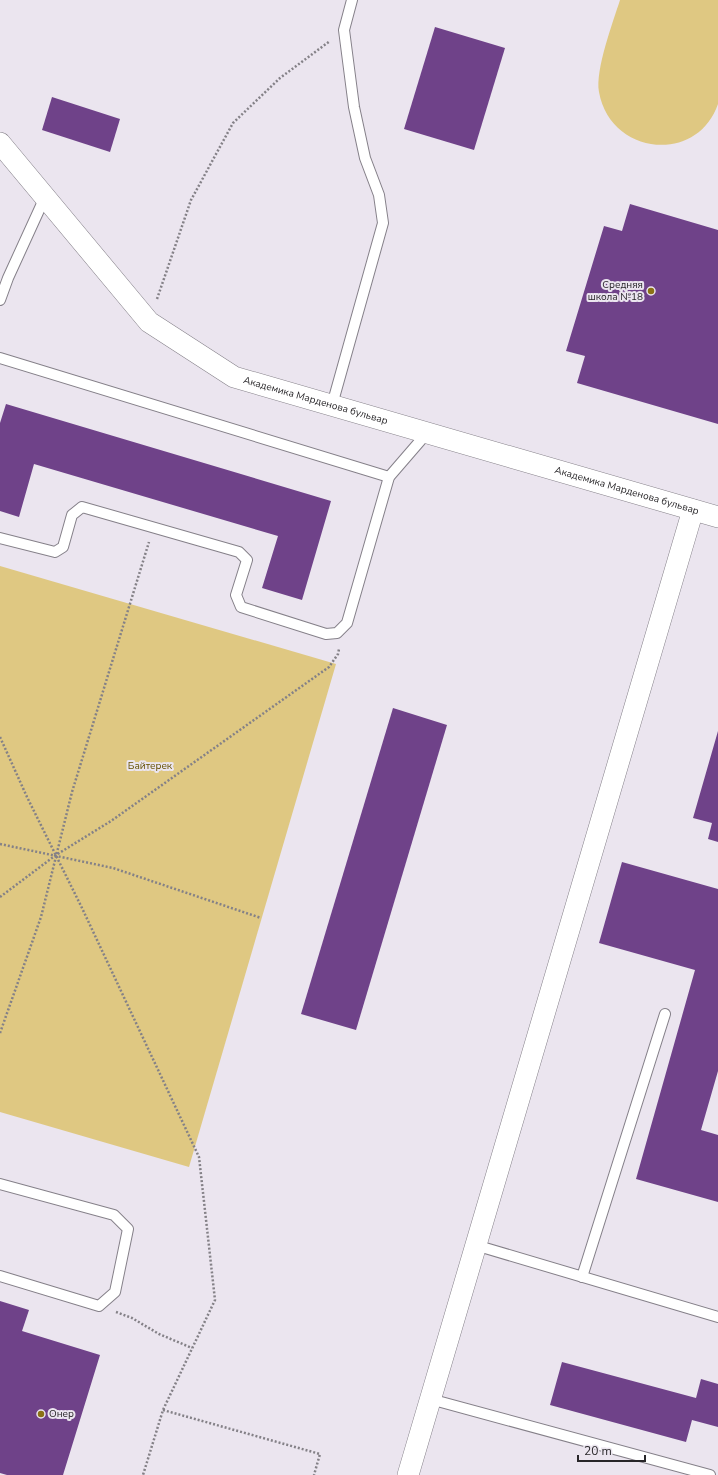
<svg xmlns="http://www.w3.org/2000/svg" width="718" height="1475" font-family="'Nunito Sans',sans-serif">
<rect width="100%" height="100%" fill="#ebe5ef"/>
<g fill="#dfc882">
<path d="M620,0H718C718,25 718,51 718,76C718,84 718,96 718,104C697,165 610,155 599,92C595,70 613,22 620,0Z"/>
<polygon points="0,566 336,664 189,1167 0,1112"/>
</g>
<g fill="#6f4289">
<polygon points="435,27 505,48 474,150 404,129"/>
<polygon points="52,97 120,119 110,152 42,130"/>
<polygon points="630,204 718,230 718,424 577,383 585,356 566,351 604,226 622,231"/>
<polygon points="6,404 331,501 302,600 262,588 278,536 34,464 19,517 0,511 0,423"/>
<polygon points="393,708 447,725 356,1030 301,1014"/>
<polygon points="718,731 718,842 708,839 712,823 693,818"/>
<polygon points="622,862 718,889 718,1071 701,1130 718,1135 718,1202 636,1179 695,970 599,943"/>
<polygon points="0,1301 29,1310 22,1331 100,1355 63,1475 7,1475 0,1473"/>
<polygon points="562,1362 696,1398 701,1379 718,1384 718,1427 692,1420 686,1442 550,1405"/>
</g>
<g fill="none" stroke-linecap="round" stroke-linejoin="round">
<g stroke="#858089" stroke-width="12">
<g id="service">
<polyline points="0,300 8,278 45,197"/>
<polyline points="0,358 389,477"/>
<polyline points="332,405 383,223 379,195 365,158 354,107 344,30 352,0"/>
<polyline points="0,538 55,552 63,547 72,515 82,507 239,552 247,560 236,595 241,607 326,634 337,633 347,623 389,477 427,433"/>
<polyline points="0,1184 114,1215 128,1229 115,1292 99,1306 0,1276"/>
<polyline points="475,1245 718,1317"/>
<polyline points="582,1277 665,1014"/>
<polyline points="430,1399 710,1475"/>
</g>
</g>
<g stroke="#858089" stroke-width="22">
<g id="minor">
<path id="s1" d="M0,143L149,322L234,377L718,517"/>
<polyline points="408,1475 693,510"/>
</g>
</g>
<g stroke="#848187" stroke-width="2.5" stroke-dasharray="2 2" stroke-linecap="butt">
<polyline points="157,299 191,200 233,123 280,78 330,41"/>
<polyline points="0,737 27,797 82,908 199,1157 215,1300 163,1410 143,1475"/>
<polyline points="0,844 113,868 261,918"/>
<polyline points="0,897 56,855 111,821 329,667 338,654 339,649"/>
<polyline points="0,1033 41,917 72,792 149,542"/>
<polyline points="116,1312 132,1318 159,1334 192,1348"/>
<polyline points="163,1410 320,1454 314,1475"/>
</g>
<use href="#service" stroke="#fff" stroke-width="10"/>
<use href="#minor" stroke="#fff" stroke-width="21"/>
</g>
<g fill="#8b7215" stroke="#ebe5ef" stroke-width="1.5">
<circle cx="651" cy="291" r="4"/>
<circle cx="41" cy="1414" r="4"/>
</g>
<g text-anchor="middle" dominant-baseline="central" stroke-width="4" stroke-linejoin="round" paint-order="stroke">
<g font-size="10" fill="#282629" stroke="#ebe5ef" text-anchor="end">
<text x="643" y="285">Средняя<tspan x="643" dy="12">школа №18</tspan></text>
<text x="49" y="1414" text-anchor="start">Онер</text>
</g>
<g font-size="10" fill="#282629" stroke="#ebe5ef">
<text stroke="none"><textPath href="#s1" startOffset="419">Академика Марденова бульвар</textPath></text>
<text stroke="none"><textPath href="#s1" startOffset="743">Академика Марденова бульвар</textPath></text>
</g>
<g font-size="10" fill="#645000" stroke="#ebe5ef">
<text x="150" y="766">Байтерек</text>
</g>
</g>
<path d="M578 1455v6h67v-6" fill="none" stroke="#282629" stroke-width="2"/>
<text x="584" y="1455" font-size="12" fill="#282629" stroke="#ebe5ef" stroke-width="3" paint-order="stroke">20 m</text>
</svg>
